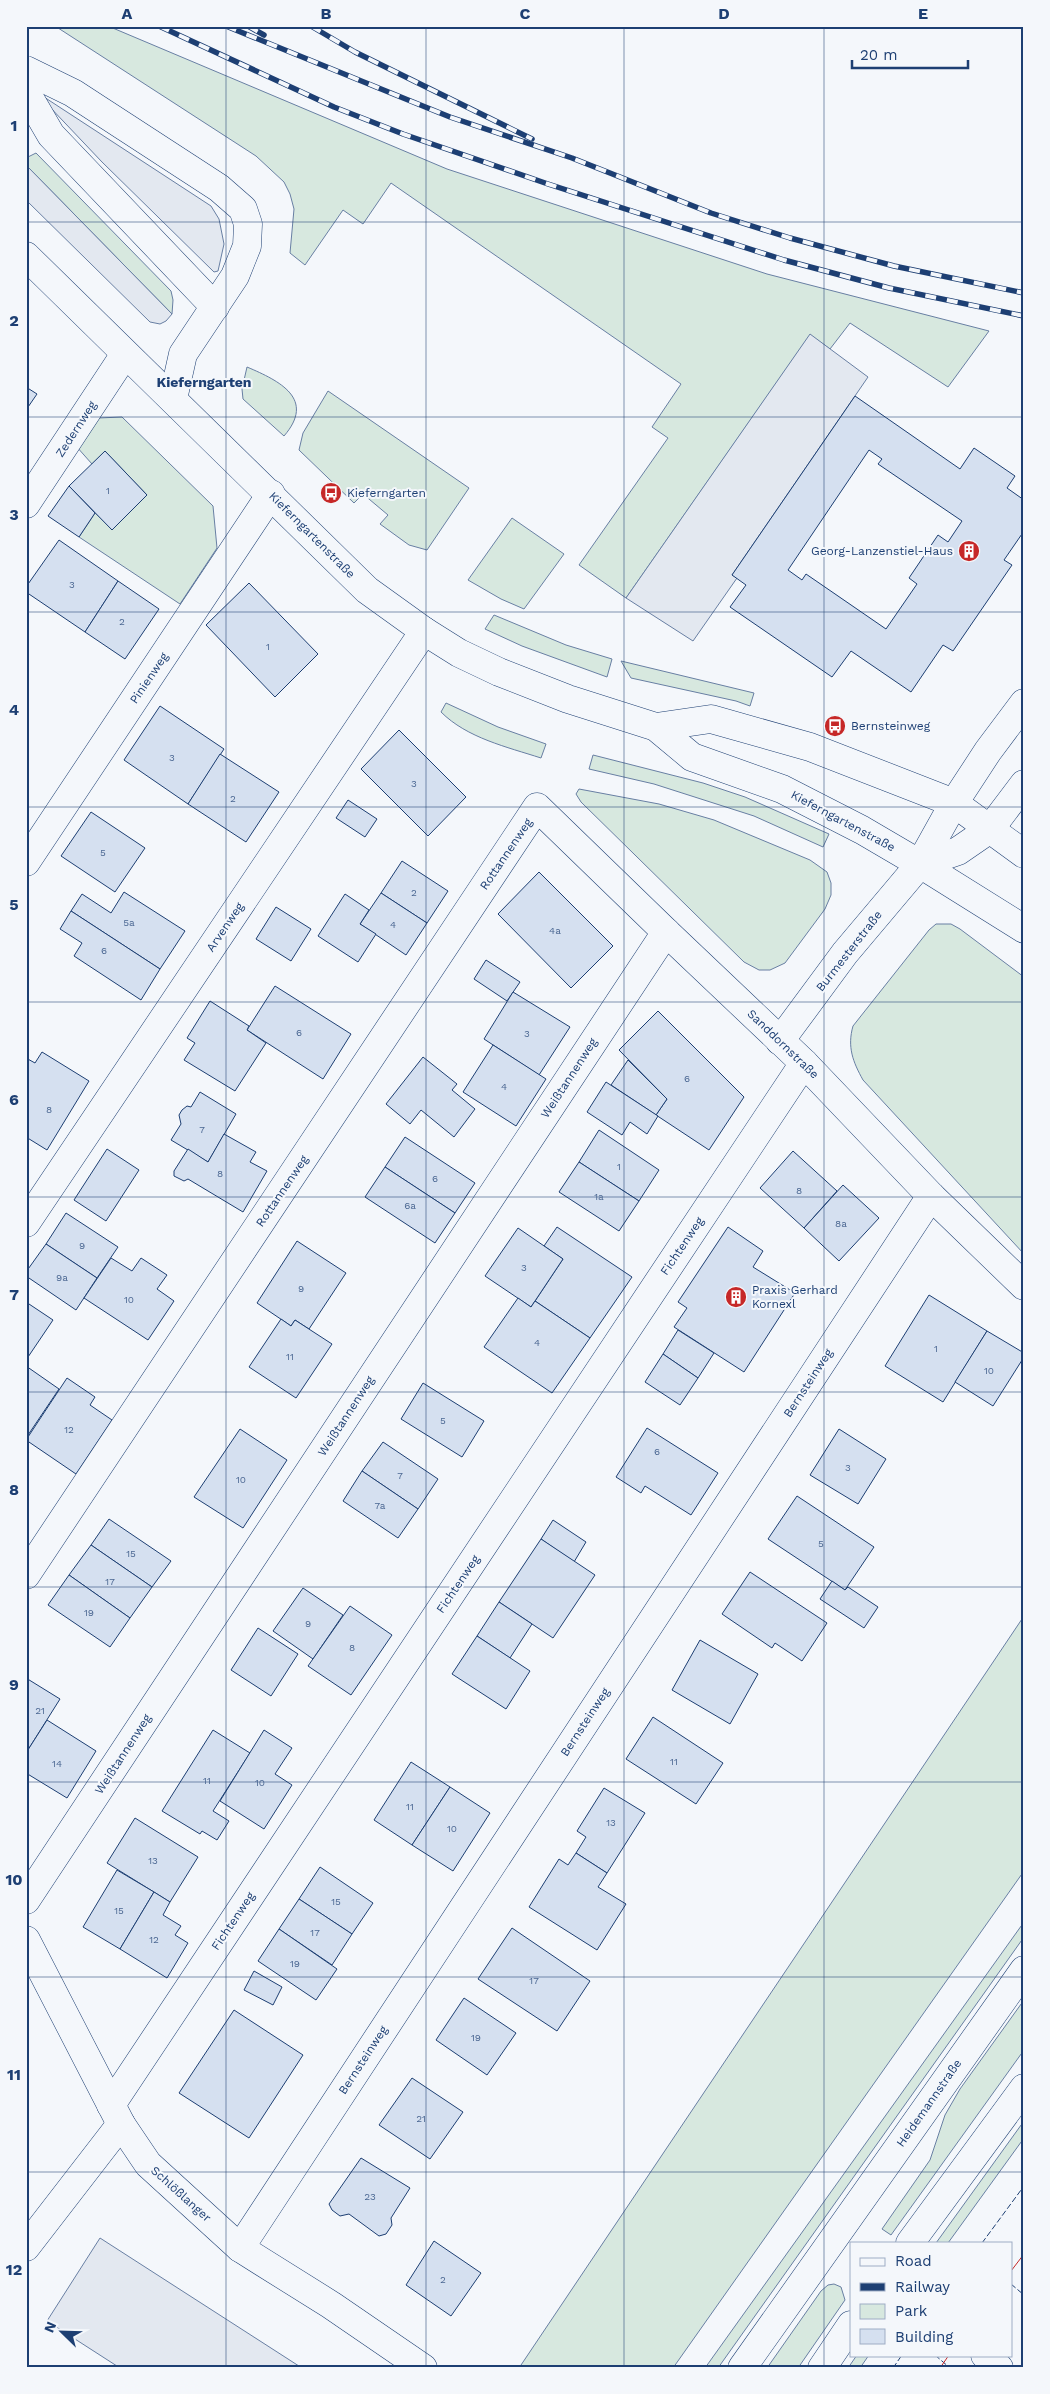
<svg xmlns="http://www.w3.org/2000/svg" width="1050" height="2394" font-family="'Work Sans',sans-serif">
<rect width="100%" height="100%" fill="#f4f7fb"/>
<g fill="#d7e8df" stroke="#687fa3">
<polygon points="55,26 108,26 447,169 767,274 989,331 948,387 850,323 830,349 810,335 626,598 579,565 668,438 652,427 681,384 391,183 363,224 343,210 305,265 290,253 294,209 290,194 284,182 256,156"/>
<polygon points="36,153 171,291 173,300 172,314 26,165 26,158"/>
<path d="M247,367C280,381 316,399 284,436L243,399L242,389Z"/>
<polygon points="328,391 469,488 427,550 409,545 380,524 388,515 363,494 354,503 299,450 303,433"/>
<polygon points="122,417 213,506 217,548 180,604 79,537 95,513 112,529 147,495 105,451 92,464 76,446 98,418"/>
<polygon points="512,518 564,554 524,609 501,599 468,580"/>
<polygon points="494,615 566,645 612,659 607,677 522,646 485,629"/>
<polygon points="621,661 754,693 750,706 736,701 631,678"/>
<path d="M446,703L498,727L546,744L541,758C507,747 467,738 441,712Z"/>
<polygon points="593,755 703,783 745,797 829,834 823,847 754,816 654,784 589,769"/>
<polygon points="579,789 659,804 714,820 810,860 827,872 831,883 831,895 825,909 785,963 770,970 759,970 744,962 581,802 576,794"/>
<path d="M936,924H951L960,929L1024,977V1254L863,1080C853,1062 847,1047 853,1026L929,930Z"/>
<polygon points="1024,1616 1024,1871 673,2368 519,2368"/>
<polygon points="1024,1922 1024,1937 718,2368 705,2368"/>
<polygon points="1024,2000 1024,2050 891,2235 882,2229 930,2160 945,2115 960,2089"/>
<polygon points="1024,2121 1024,2138 948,2243 936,2243"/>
<polygon points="834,2284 841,2287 845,2300 798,2368 767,2368 821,2291 828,2285"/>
<polygon points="857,2355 869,2355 860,2368 848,2368"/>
</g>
<g fill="#e3e8f0" stroke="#687fa3">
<polygon points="44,97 211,206 219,219 224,244 218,271 214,272 102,162 46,103"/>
<polygon points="26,165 172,314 166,321 160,324 150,322 26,200"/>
<polygon points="810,334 868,377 732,575 737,578 693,641 626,598"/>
<polygon points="100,2238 302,2368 120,2368 47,2321"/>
</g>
<g fill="#d5e0f0" stroke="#1d3f73" fill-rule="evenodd">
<polygon points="26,387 37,394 26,410"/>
<path d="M855,396L960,469L974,448L1015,476L1007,488L1024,500V531L1004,560L1012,565L953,651L943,645L911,692L851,651L832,677L730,607L746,585L732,575ZM869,450L882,459L878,464L962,521L948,542L938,535L909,578L917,584L886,629L806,574L802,580L788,570Z"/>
<polygon points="105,451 147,495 112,530 69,486"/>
<polygon points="69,486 95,513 79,537 48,516"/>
<polygon points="59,540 118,581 85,632 26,592 26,587"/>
<polygon points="118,581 159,609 125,659 85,632"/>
<polygon points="249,583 318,654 275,697 206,625"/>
<polygon points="160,706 224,749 188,804 124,760"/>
<polygon points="399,730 466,797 428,836 361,769"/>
<polygon points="220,754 279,792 246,842 188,804"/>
<polygon points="348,800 377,819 365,837 336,818"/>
<polygon points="91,812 145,848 115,892 61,856"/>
<polygon points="402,861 448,891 427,923 381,893"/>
<polygon points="539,872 613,946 571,988 498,914"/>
<polygon points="124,892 185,931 160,969 71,911 82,894 111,913"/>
<polygon points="381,893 427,923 406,955 360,924"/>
<polygon points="345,894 369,910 360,924 376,934 358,962 318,936"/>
<polygon points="276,907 311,929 291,961 256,939"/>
<polygon points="71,911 160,969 141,1000 74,956 82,943 60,929"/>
<polygon points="486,960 520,982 507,1001 474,979"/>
<polygon points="275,986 351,1034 323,1079 247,1030"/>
<polygon points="513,992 570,1027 539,1075 484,1039"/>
<polygon points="210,1001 249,1026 247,1030 266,1043 235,1091 184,1060 195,1043 187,1038"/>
<polygon points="658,1011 744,1097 709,1150 656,1115 667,1099 619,1050"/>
<polygon points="493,1045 546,1079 516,1126 463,1092"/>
<polygon points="42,1052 89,1081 47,1150 26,1137 26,1058 35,1063"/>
<polygon points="423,1057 457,1084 452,1090 475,1109 454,1137 421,1110 410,1124 386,1104"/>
<polygon points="628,1060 667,1099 656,1115 611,1085"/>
<polygon points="606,1082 658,1116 647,1134 630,1122 622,1135 587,1112"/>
<polygon points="200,1092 236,1114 208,1162 171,1140 181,1124 179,1115 182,1110 187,1106 191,1107"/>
<polygon points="599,1130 659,1170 639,1201 579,1162"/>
<polygon points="224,1134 256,1152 250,1162 267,1171 243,1212 188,1179 184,1181 174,1176 174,1171 188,1149 208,1162"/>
<polygon points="405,1137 475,1183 455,1213 385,1167"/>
<polygon points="107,1149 139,1170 106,1221 74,1200"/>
<polygon points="793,1151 837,1191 804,1228 760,1188"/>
<polygon points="579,1162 639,1201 619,1231 559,1192"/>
<polygon points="385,1167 455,1213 435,1243 365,1197"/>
<polygon points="843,1185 879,1218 839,1261 804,1228"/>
<polygon points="66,1213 118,1247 97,1278 46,1244"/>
<polygon points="557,1227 632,1277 590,1338 535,1301 563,1259 544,1246"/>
<polygon points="728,1227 763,1251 753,1267 795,1293 744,1372 674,1327 687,1308 678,1302"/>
<polygon points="518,1228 563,1259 531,1307 485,1276"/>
<polygon points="297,1241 346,1273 309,1329 295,1320 291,1326 257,1303"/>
<polygon points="46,1244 97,1278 76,1310 26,1276 26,1272"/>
<polygon points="111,1258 132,1271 141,1258 167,1275 157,1289 174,1301 148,1340 84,1298"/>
<polygon points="929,1295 987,1331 943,1402 885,1366"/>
<polygon points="518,1298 531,1307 535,1301 590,1338 552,1393 484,1347"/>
<polygon points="26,1302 53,1320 26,1360"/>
<polygon points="281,1319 291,1326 295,1320 332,1344 296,1398 249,1367"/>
<polygon points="678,1330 714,1353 698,1378 663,1354"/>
<polygon points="987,1331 1024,1353 1024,1357 993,1406 955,1382"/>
<polygon points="663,1354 698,1378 680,1405 645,1382"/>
<polygon points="26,1366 59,1389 26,1438"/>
<polygon points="67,1378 95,1397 90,1405 112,1420 76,1474 26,1440"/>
<polygon points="423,1383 484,1421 462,1457 401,1419"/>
<polygon points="647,1428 718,1473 691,1515 645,1486 641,1493 616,1477"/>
<polygon points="240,1429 287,1460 243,1528 194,1497"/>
<polygon points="839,1429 886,1459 858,1504 810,1475"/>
<polygon points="383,1442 438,1479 418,1509 362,1471"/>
<polygon points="362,1471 418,1509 398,1538 343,1501"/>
<polygon points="797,1496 874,1547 845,1590 768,1539"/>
<polygon points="109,1519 171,1561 152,1587 91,1545"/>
<polygon points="553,1520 586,1542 574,1562 541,1539"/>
<polygon points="541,1539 595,1575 553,1638 499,1602"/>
<polygon points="91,1545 152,1587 130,1618 69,1575"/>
<polygon points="750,1572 827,1623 802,1661 775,1643 772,1648 722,1614"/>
<polygon points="69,1575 130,1618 110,1647 48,1605"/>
<polygon points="832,1581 845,1590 848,1587 878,1607 864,1628 820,1599"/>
<polygon points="303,1588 343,1615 313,1659 273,1631"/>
<polygon points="499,1602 532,1624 510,1658 477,1636"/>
<polygon points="350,1606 392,1635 351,1695 308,1666"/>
<polygon points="258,1628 298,1654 271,1696 231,1670"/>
<polygon points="477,1636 530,1671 506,1709 452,1674"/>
<polygon points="700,1640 758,1674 730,1724 672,1690"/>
<polygon points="26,1678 60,1699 26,1753"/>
<polygon points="653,1717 723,1763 696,1804 626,1759"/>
<polygon points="47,1720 96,1751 67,1798 26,1773 26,1753"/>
<polygon points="213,1730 250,1753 213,1811 229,1821 217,1840 202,1831 200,1834 162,1811"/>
<polygon points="264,1730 292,1748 275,1774 292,1785 264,1829 220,1801"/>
<polygon points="411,1762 450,1787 412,1845 374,1820"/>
<polygon points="450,1787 490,1813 453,1871 412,1845"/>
<polygon points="604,1788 645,1813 607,1873 576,1853 586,1837 577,1831"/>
<polygon points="135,1818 198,1857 170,1902 107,1863"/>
<polygon points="576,1853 607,1873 598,1887 626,1904 597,1950 529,1907 559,1859 568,1865"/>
<polygon points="320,1867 373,1903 352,1934 299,1899"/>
<polygon points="117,1870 154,1892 120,1949 83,1927"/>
<polygon points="154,1892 170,1902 163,1915 181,1926 175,1935 188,1943 167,1978 120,1949"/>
<polygon points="299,1899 352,1934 332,1965 279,1929"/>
<polygon points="512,1928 590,1981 557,2031 478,1979"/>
<polygon points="279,1929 337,1969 316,2000 258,1961"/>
<polygon points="254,1971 282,1987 273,2005 244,1990"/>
<polygon points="464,1998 516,2033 487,2075 436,2040"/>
<polygon points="234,2010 303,2055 249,2138 179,2093"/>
<polygon points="412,2078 463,2112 430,2159 379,2125"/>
<polygon points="361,2158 410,2188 391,2218 392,2225 386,2234 379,2236 349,2214 340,2216 332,2210 329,2204"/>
<polygon points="434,2241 481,2273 451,2316 406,2285"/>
</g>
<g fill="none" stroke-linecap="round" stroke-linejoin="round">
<g stroke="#1d3f73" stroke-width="29">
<g id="minor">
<polyline points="26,70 73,93 96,108 219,188 243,209 248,224 247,246 235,276 183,354 173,399"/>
<polyline points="26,92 51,135 215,307"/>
<polyline points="26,256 367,590 424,631 459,653 499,672 568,699 656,727 692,757 782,789 862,830 920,864 1024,929"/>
<polyline points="26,504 125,354"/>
<polyline points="656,727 711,719 810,747 954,803 1024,854"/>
<polyline points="26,862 271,494"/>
<polyline points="920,864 958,851 990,829 1024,784"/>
<polyline points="780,1041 845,953 920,864 954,803 988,751 1024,703"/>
<polyline points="26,1223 424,631"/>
<polyline points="26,1575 537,807 666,932 804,1063 931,1196 1024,1286"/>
<polyline points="26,1900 666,932"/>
<polyline points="26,1940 121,2124 148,2164 240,2248 331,2305 423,2368"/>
<polyline points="111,2105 804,1063"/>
<polyline points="26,2247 121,2124"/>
<polyline points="240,2248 931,1196"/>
<polyline points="985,2355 999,2368"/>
</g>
</g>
<g stroke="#1d3f73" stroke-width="29">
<g id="major">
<polyline points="910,2243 1024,2088"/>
<polyline points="742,2368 1024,1970"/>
<polyline points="822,2368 851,2325"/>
</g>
</g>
<use href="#minor" stroke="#f4f7fb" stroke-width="28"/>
<use href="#major" stroke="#f4f7fb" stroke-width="28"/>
<g stroke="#1d3f73" stroke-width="5.5">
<g id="rail">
<polyline points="159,26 334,107 403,134 548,184 784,260 889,288 1024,316"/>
<polyline points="226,26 450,117 572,158 711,213 790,238 894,266 1024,293"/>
<polyline points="248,26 264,35"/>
<polyline points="311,26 355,52 532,139"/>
</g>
</g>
<use href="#rail" stroke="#f4f7fb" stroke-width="4" stroke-dasharray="11" stroke-linecap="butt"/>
<g stroke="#1d3f73" stroke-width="1" stroke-dasharray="6 2.5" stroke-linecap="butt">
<polyline points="982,2243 1024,2186"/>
<polyline points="1011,2284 1024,2295"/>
<polyline points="935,2355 950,2368"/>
<polyline points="893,2368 902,2355"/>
</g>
<g stroke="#c62828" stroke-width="1" stroke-dasharray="18 4 2.5 4" stroke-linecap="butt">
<polyline points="1011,2271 1024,2254"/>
<polyline points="940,2368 949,2355"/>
</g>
</g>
<path fill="none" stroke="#1d3f73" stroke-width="1" stroke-opacity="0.55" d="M226,26V2368M426,26V2368M624,26V2368M824,26V2368M26,222H1024M26,417H1024M26,612H1024M26,807H1024M26,1002H1024M26,1197H1024M26,1392H1024M26,1587H1024M26,1782H1024M26,1977H1024M26,2172H1024"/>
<defs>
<g id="bus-disc" transform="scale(1.125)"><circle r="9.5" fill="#c62828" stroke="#f4f7fb"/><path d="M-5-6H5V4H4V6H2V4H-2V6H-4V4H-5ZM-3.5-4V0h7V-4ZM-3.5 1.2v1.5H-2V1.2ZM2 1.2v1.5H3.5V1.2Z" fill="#fff"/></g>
<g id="building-disc" transform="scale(1.125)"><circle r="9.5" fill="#c62828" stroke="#f4f7fb"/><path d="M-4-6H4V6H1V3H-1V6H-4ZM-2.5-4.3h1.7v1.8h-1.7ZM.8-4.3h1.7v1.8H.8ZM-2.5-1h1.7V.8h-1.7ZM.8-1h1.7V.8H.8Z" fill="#fff"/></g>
</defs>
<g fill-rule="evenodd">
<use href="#bus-disc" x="331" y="493"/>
<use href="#building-disc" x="969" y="551"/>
<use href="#bus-disc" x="835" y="726"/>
<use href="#building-disc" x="736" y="1297"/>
</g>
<g text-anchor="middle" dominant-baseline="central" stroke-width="4" stroke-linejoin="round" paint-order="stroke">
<g font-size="10" fill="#4b6792">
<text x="108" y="490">1</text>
<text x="72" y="584">3</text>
<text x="122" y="621">2</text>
<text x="268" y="646">1</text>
<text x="172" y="757">3</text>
<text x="414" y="783">3</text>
<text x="233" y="798">2</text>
<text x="103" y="852">5</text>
<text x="414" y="892">2</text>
<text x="129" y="922">5a</text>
<text x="393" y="924">4</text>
<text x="555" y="930">4a</text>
<text x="104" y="950">6</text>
<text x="299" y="1032">6</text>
<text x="527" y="1033">3</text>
<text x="687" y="1078">6</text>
<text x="504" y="1086">4</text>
<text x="49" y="1109">8</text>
<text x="202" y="1129">7</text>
<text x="619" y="1166">1</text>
<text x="220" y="1173">8</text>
<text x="435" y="1178">6</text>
<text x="799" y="1190">8</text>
<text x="599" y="1196">1a</text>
<text x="410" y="1205">6a</text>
<text x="841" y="1223">8a</text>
<text x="82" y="1245">9</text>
<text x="524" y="1267">3</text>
<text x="62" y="1277">9a</text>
<text x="301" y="1288">9</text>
<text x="129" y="1299">10</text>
<text x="537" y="1342">4</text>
<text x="936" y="1348">1</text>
<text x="290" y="1356">11</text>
<text x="989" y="1370">10</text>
<text x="443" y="1420">5</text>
<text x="69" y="1429">12</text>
<text x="657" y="1451">6</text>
<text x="848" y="1467">3</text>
<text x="400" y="1475">7</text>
<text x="241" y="1479">10</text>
<text x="380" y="1505">7a</text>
<text x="821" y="1543">5</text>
<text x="131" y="1553">15</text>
<text x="110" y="1581">17</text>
<text x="89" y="1612">19</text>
<text x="308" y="1623">9</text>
<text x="352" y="1647">8</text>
<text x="40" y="1710">21</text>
<text x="674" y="1761">11</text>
<text x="57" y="1763">14</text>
<text x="207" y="1780">11</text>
<text x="260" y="1782">10</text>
<text x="410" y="1806">11</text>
<text x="611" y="1822">13</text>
<text x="452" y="1828">10</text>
<text x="153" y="1860">13</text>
<text x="336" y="1901">15</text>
<text x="119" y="1910">15</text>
<text x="315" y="1932">17</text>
<text x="154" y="1939">12</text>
<text x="295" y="1963">19</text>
<text x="534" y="1980">17</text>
<text x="476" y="2037">19</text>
<text x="421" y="2118">21</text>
<text x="370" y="2196">23</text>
<text x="443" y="2279">2</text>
</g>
<g font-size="12" fill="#1d3f73" stroke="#f4f7fb">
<text transform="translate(76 429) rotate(-57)">Zedernweg</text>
<text transform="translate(312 535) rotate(45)">Kieferngartenstraße</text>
<text transform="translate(149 678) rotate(-56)">Pinienweg</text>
<text transform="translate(843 821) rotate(28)">Kieferngartenstraße</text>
<text transform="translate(506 854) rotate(-56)">Rottannenweg</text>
<text transform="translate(225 927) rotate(-56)">Arvenweg</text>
<text transform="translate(849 951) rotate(-52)">Burmesterstraße</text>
<text transform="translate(783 1044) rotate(44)">Sanddornstraße</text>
<text transform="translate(569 1078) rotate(-57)">Weißtannenweg</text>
<text transform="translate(282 1191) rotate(-56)">Rottannenweg</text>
<text transform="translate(682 1246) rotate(-56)">Fichtenweg</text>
<text transform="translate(808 1383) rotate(-57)">Bernsteinweg</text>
<text transform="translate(346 1416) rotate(-57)">Weißtannenweg</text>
<text transform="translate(458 1584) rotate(-56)">Fichtenweg</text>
<text transform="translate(585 1722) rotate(-57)">Bernsteinweg</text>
<text transform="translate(123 1754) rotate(-57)">Weißtannenweg</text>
<text transform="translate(233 1921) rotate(-56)">Fichtenweg</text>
<text transform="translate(363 2060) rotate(-57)">Bernsteinweg</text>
<text transform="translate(929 2103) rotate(-55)">Heidemannstraße</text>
<text transform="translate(181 2194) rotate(42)">Schlößlanger</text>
</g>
<g font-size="12" fill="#1d3f73" stroke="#f4f7fb" text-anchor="start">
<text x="347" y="493">Kieferngarten</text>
<text x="953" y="551" text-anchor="end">Georg-Lanzenstiel-Haus</text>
<text x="851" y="726">Bernsteinweg</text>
<text x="752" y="1290">Praxis Gerhard<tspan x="752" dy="14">Kornexl</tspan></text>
</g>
<g font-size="14" font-weight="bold" fill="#1d3f73" stroke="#f4f7fb">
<text x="204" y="382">Kieferngarten</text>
</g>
</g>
<rect width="1050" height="2394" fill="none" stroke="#f4f7fb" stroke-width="55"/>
<rect x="850" y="2242" width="162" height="115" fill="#f4f7fb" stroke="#9eadc5"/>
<rect x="860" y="2258" width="25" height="8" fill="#f4f7fb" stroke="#9eadc5"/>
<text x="895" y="2266" font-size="15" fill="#1d3f73">Road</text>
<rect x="860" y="2283" width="25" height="8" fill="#1d3f73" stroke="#9eadc5"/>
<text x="895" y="2292" font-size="15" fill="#1d3f73">Railway</text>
<rect x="860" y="2304" width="25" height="15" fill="#d7e8df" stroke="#9eadc5"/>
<text x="895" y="2316" font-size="15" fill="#1d3f73">Park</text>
<rect x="860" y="2329" width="25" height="15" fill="#d5e0f0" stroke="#9eadc5"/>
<text x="895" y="2342" font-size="15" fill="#1d3f73">Building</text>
<g transform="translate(62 2332) rotate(293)" stroke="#f4f7fb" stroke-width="4" paint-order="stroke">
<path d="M0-4L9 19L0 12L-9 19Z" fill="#1d3f73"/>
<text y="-8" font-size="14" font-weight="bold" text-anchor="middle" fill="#1d3f73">N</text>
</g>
<path d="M852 60v8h116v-8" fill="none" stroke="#1d3f73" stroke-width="2.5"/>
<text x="860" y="60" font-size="15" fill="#1d3f73" stroke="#f4f7fb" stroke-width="4" paint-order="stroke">20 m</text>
<rect x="28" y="28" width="994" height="2338" fill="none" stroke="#1d3f73" stroke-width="2"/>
<g font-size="16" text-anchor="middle" font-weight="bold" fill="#1d3f73">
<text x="127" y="19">A</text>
<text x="326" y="19">B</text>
<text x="525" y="19">C</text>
<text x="724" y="19">D</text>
<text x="923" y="19">E</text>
<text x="14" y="131">1</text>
<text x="14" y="326">2</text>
<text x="14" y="520">3</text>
<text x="14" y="715">4</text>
<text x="14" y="910">5</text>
<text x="14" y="1105">6</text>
<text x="14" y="1300">7</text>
<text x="14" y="1495">8</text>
<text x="14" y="1690">9</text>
<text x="14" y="1885">10</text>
<text x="14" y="2080">11</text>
<text x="14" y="2275">12</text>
</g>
</svg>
